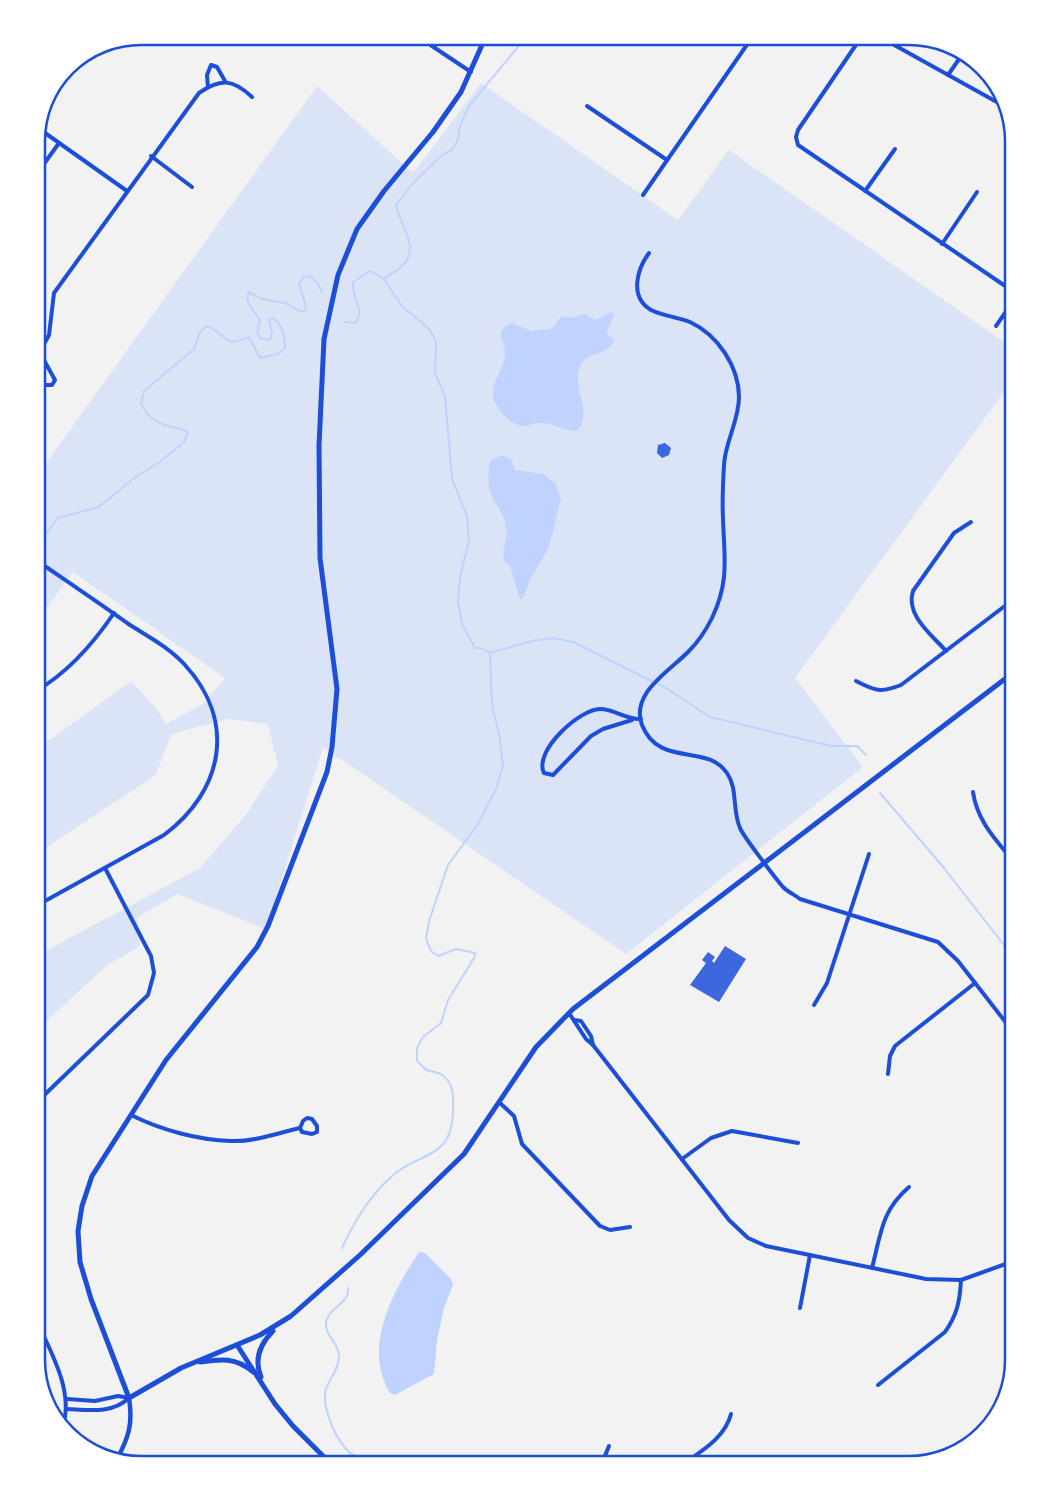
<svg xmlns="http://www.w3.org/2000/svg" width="1050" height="1501" font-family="Overpass,sans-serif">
<rect width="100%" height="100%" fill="#f2f2f2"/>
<polygon fill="#dbe4f7" points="481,83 678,220 729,150 1014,349 1014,378 795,678 863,767 626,954 323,747 266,929 177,894 137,918 140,946 106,966 36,1031 36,956 200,868 245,816 278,766 268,724 228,719 171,734 156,775 36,854 36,746 54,737 131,681 156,708 166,724 204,703 225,678 73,572 36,622 36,477 317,86 413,173"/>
<g fill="#bfd3fe">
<path d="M611,312L614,315L606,333L615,341C613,343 610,348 607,349C597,356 587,353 581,365C569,387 596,413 576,431C564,431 554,423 542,423C536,422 530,426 523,426C510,425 494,408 493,395C492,380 504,369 505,355C505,339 492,331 512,323L531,331L551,329L562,316L571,318L584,314L595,320Z"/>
<path d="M502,455L511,459L515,470L543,474L555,483L561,499L549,547L531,578L522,600L519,597L510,566L505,563L503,553L507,532L505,526L506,523C492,493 485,497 490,461Z"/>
<path d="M419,1252L425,1253L451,1279L453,1285L444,1308L437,1340L434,1374L395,1395L390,1393C362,1348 393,1291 419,1252Z"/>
</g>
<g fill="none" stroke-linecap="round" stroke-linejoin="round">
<g stroke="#bfd3fe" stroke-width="2">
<path d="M384,279C390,274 399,270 404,264C420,246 399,224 396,205L412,184L441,156L453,149L458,139L460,126L469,106L527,36"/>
<path d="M345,322L356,323C365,309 351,297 353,282L370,271L384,279L402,306L430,330L436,342L435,373L445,396L452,479L467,516L469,541L460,577L458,602L462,624L475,648H481L490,653L532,641L553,638L573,642L666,688L710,717L831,746H857L866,755"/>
<path d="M44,536L58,518L99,507L134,478L161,461L184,442L188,433C184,429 182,429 177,428C161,426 148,418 141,404L144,391L194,349L200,332L206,326C224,331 225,350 248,337C253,343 256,351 260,358L278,354L285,348C285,337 282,322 272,318L269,320L272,333L270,340L260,338L257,332L260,321C256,311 243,304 249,292L262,299L285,303L301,312L305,311L306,306L299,284L304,277L310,276L318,284L322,292"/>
<polyline points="880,793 944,868 1014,958"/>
<path d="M342,1248C354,1222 369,1196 392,1176C419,1151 452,1161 453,1111C453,1101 454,1089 448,1081C440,1070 435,1074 425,1069C423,1067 420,1063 417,1061V1048L423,1037L441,1023L448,1000L474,958L475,953L456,949L438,956L431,951L426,939L429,921L448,865L478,824L496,789L503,766L499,734L492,706L490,653"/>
<path d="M348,1288C350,1304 329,1307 326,1322C324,1336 339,1342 339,1356C339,1371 327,1381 325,1392C323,1410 336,1440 349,1452C355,1457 363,1457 367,1465"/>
</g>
</g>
<g fill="#3d67dc">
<polygon points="665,443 671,448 669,455 662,458 657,453 658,445"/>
<polygon points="725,946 746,959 719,1002 690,985 706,963 702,960 708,952 715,957 712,961 714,963"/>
</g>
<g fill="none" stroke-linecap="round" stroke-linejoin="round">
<g stroke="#1d4ed8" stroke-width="4">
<polyline points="417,36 471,72"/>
<polyline points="862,36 798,130 796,137 798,145 1014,292"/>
<polyline points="878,36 1004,106"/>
<polyline points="643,42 647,36"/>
<polyline points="948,75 964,52"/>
<polyline points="208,87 207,75 211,65 217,67 225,81"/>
<polyline points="587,106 667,160"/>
<polyline points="38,128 127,191"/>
<polyline points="151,156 192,187"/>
<polyline points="36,175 59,143"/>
<polyline points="865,191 895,149"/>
<polyline points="643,195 753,36"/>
<polyline points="942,244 977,192"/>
<path d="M649,253C637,269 629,297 651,310C663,316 678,317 690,322C718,335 739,367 739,397C739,421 725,442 724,465C723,482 722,501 723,518C724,557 730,580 712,618C706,630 699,641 689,651C670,671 630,693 642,725C659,768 707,743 727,773C738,789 732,810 740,828C743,836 777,880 783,887C788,892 795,895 800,899L938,942L958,961L1014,1033"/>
<polyline points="996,326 1014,300"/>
<path d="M36,353L42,348L49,335L54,293L199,93C221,78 233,79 252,97"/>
<polyline points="36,374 46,385 52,385 55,380 39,351"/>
<path d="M946,651C932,635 905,615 913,591L954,533L971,522"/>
<path d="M856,681C875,691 881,693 901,685L1014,599"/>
<path d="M36,691C69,672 93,644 114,613"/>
<path d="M632,720L603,729L591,736L553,775L544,773C533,751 580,709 600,709C615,709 626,720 641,719"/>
<path d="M973,792C977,821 996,840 1014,862"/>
<path d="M36,906L164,835C223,791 237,722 185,665C170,648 149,637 130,625C99,603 68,582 36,560"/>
<polyline points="814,1005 827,983 869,854"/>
<polyline points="569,1013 586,1039 593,1045 729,1220 748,1238 766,1246 926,1279 961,1280 1014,1261"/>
<polyline points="574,1020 581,1021 591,1036 593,1045"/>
<polyline points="888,1074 890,1056 895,1046 975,983"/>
<polyline points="36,1103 148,995 154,973 151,956 105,868"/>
<polyline points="500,1103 514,1116 522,1144 600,1226 610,1230 630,1227"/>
<path d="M131,1115C161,1130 198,1140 231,1141C254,1142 278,1133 300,1128L303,1121L307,1118L312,1119L317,1126V1132L312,1134L302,1132L300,1128"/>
<polyline points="682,1159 711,1138 732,1131 798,1143"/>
<path d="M872,1268C881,1234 881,1211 909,1187"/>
<polyline points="800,1308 810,1255"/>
<path d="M36,1319C50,1351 74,1390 63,1426"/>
<path d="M878,1385L945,1332C957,1315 960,1301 961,1280"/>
<polyline points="67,1399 95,1401 118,1396 129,1398"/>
<path d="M67,1409C89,1410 112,1414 129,1398"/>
<polyline points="602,1463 609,1446"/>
<path d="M559,1465C575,1457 590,1456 606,1465"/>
<path d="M682,1465C701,1451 725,1438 731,1414"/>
</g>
<path stroke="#1d4ed8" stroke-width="4.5" d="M117,1459C129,1437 133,1423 129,1398"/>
<g stroke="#1d4ed8" stroke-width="5">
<polyline points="486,36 461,92 433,132 384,191 357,229 338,275 324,339 319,445 320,558 337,689 332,747 327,772 268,926 257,947 166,1060 92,1176 82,1206 78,1231 80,1262 91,1299 129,1398 181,1368 260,1335 291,1316 360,1255 464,1154 536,1047 573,1009 1014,672"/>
<polyline points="237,1345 275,1404 293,1426 332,1465"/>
<path d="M200,1362C221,1359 236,1357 253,1372"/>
<path d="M261,1377C254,1360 260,1344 273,1331"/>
</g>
</g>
<path d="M0 0H1050V1501H0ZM141 45H909A96 96 0 0 1 1005 141V1360A96 96 0 0 1 909 1456H141A96 96 0 0 1 45 1360V141A96 96 0 0 1 141 45Z" fill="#fff" fill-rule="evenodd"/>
<path fill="none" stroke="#1d4ed8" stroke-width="2.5" d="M141 45H909A96 96 0 0 1 1005 141V1360A96 96 0 0 1 909 1456H141A96 96 0 0 1 45 1360V141A96 96 0 0 1 141 45Z"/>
</svg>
